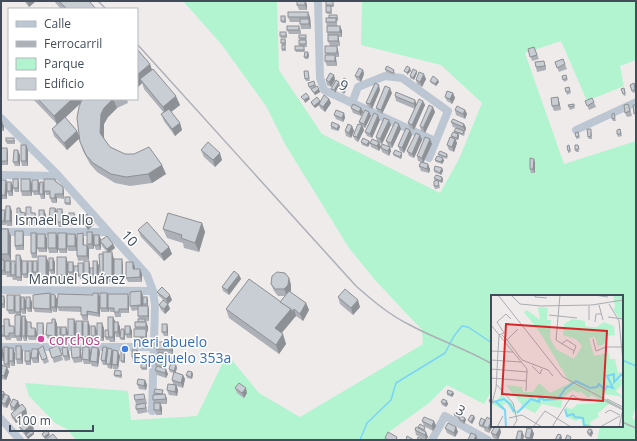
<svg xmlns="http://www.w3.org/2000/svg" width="637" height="441" font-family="'Open Sans',sans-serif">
<rect width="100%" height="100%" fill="#efebeb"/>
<polygon fill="#b2f4d0" points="183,1 277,1 279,70 322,134 440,193 459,159 482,103 441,65 361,45 362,1 636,1 636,60 620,66 624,86 587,101 561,41 525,53 564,164 636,141 636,406 632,418 636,420 636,440 597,440 600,426 622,426 622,296 492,296 492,390 484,404 447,385 429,403 386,434 385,440 76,440 67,429 55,423 29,396 25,383 128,391 131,420 197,416 227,354 259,393 300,417 423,344 422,330 375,280 349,248 285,144 266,106 222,45"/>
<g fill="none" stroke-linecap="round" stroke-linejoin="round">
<g stroke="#7ad4f6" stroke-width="1.5">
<polyline points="622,360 636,366"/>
<polyline points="360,440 367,423 391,400 396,383 445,353 454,336 462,326 468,327 492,343"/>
</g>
<g stroke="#bdc7d3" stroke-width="8">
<polyline points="318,1 320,78 324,90 435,141"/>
<polyline points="352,103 358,87 385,76 402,78 448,111 429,158"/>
<polyline points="1,118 55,172 147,275 153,291 155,305 152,411"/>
<polyline points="576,130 636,102"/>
<polyline points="1,175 57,176"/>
<polyline points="1,232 106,232"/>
<polyline points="1,290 153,291"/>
<polyline points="1,347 153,347"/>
<polyline points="1,419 20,440"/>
<polyline points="432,440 445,416 488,440"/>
</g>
<g stroke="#adb0b7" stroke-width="1.5">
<polyline points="98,1 106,9"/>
<path d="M137,44L356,286C372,300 388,314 408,324C435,339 465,348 492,364"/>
<polyline points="622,422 636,428"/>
</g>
</g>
<g fill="#adb0b6" fill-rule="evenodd">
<polygon points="24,1 36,1 29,7"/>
<polygon points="54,1 89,1 96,9 61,9"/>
<polygon points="307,4 307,10 299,10 297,5"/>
<polygon points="334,4 334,7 331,7 332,14 327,14 326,12 327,6 326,5"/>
<polygon points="285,16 286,19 286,23 282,23 281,21"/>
<polygon points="288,17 310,17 311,29 301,29 300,22 290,22"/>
<polygon points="338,17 338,21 337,21 337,26 340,26 342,31 342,37 338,37 339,40 340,46 330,46 328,41 328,36 327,32 327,26 326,22 329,18"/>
<polygon points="299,26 301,31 301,34 289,34 287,30"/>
<polygon points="287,34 287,38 281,38 280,36"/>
<polygon points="306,37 307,47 304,47 305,52 296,52 295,50 299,46 299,44 300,40 299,38"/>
<polygon points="285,39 286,41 286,45 285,45 286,51 282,51 282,45 281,43"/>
<polygon points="534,47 539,59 532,61 528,49"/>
<polygon points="137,49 150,64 152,70 180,105 171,112 180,123 182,130 175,136 164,121 161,114 164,113 144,89 142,83 137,88"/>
<polygon points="338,50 339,57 336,57 337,66 327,66 325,61 326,55 325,53"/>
<polygon points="309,55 308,59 305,59 304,57"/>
<polygon points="563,59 567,69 559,72 555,62"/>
<polygon points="546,65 546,70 537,72 536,67"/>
<polygon points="385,69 395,72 394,75 386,72"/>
<polygon points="363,70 364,74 361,82 357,80 355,76"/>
<polygon points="308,71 310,81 306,81 305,79"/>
<polygon points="417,71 417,73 414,80 410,78 410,76"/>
<polygon points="334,75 335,80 331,87 327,85 326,80"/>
<polygon points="562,76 567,78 568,80 564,82"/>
<polygon points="426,79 422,87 417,84 416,80"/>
<polygon points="314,81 316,86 319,89 320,92 315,95 311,89 313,88 310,89 308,83"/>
<polygon points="430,81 439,82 436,86 431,83"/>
<polygon points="634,83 636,92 633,93 630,85"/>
<polygon points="349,84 344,94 341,92 339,87"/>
<polygon points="569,87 571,93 567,95 565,88"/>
<polygon points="624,88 626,95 624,96 621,89"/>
<polygon points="380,90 372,109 368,107 366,103"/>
<polygon points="392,93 382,114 378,112 376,108"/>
<polygon points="453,93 455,98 452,104 447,101 445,97"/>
<polygon points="395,96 417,104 423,101 425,105 414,130 410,128 408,123 415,109 396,101"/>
<path d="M33,99H127L128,103L117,108L108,117L104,124V138L110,147L166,174L152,183L130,186L115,183L97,172L90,164L83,151L80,142L79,138L67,150L54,136L52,129L57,124ZM81,103L79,136L77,131L65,118Z"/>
<polygon points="329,99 331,103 325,112 320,108 319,105 315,108 312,105 311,102 320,101"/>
<polygon points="559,101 561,110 554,111 552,106"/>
<polygon points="585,101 594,102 596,107 589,110"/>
<polygon points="574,104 575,108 570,110 568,105"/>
<polygon points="351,108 361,108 363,112 361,116 353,113"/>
<polygon points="630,108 632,116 627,117 625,113"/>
<polygon points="455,110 465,110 467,114 465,119 456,115"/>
<polygon points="369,112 371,116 365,128 363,127 364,130 358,142 355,140 353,136 360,125 359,122"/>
<polygon points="435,112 425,133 421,131 420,126"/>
<polygon points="344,113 345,118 343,122 336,119 334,115"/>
<polygon points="614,113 616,121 613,121 612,119"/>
<polygon points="380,120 372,138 367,136 365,132"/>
<polygon points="1,122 4,126 4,131 1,131"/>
<polygon points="451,122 464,124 466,128 465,132 464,131 465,133 464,136 459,134 459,136 458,140 456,140 457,143 454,152 449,150 447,145 452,137 451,136 455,133 454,131 456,128 453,127"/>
<polygon points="339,125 340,127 338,131 331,129 331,126"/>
<polygon points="391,125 382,144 379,143 381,147 379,151 371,147 370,143 368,147 362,145 361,142 369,141 370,143 377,141 376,137"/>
<polygon points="352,126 354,131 351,138 346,136 345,131"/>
<polygon points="401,129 392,148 390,147 391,151 389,156 382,152 381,148 388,146 386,141"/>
<polygon points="620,129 622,136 618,137 617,134"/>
<polygon points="410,130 412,135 404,153 400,151 398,146"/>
<polygon points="592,132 592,139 589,139 588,137"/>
<polygon points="420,135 422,140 414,158 409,156 407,151"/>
<polygon points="579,135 580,138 576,139 576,137"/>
<polygon points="430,139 432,144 424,162 430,169 429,173 421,171 419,166 421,162 418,161 417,156"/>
<polygon points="15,140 15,144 7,144 6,141"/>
<polygon points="26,145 28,150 28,166 22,166 21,161"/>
<polygon points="578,145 579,152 576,152 575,150"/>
<polygon points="1,148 7,148 8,153 8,165 1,165"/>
<polygon points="570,148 571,152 568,153 568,151"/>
<polygon points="201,150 222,160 215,167 204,157"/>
<polygon points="393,154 402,155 401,159 394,156"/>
<polygon points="438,154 447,154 448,156 447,159 439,156"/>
<polygon points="20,155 20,166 15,166 13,162"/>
<polygon points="443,158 444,161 442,164 436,162 435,160"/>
<polygon points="534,159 535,163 535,173 531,173 530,169"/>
<polygon points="442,168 443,171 441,175 434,172 434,170"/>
<polygon points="442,177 443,180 442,183 438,182 440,188 435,189 434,186 435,181 434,178"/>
<polygon points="18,179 19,184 19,192 15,192 13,188"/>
<polygon points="30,179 32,184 32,196 22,196 21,191"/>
<polygon points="55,179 57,182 63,187 64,192 64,199 57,198 57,203 52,203 50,198 50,195 46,195 45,191 45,199 41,199 40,195 34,195 32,191 38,180 40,184 43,182 44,186"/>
<polygon points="1,180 6,180 7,184 11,182 13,186 13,196 9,196 7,192 7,199 1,199"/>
<polygon points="71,200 71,205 66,205 65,203"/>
<polygon points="20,208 22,212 25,213 26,215 33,212 33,213 35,213 37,218 36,226 27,226 26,223 26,226 18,226 17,222"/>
<polygon points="55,208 57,212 56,226 51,226 49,221"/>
<polygon points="1,210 5,210 6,213 12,211 12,226 7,226 6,223 6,225 1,225"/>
<polygon points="63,213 63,227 59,227 57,222"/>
<polygon points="74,213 75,217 75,226 71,226 69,222"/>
<polygon points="46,215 46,226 41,226 39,222"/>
<polygon points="67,216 68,218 68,225 65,225 64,223"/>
<polygon points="81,219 92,220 94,224 88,230 83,223"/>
<polygon points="202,223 205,232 199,252 184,248 183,243 167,238 163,229"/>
<polygon points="1,229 11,236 11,261 10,261 11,264 16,264 20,255 22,261 27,261 28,265 32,261 33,264 37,261 38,263 46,256 49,283 40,283 38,277 35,277 34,274 34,280 30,280 28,276 28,278 24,278 22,274 22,281 17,281 17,279 17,280 13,280 12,277 7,277 6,274 6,275 2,275 1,271 1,260 2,260 1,257"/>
<polygon points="138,230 169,247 172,254 164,261 141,237"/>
<polygon points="56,233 58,237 58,253 49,253 48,248"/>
<polygon points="66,233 67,236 75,234 77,239 77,251 68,251 67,247 67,253 60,253 58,249"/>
<polygon points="24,236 24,250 16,250 15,246"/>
<polygon points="37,237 47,238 47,252 39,252 37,248 37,258 32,258 31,253"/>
<polygon points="94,237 94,249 89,249 89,260 78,261 77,256 84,238 84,245 87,245"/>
<polygon points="101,239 101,241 113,244 115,248 110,252 114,259 114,282 105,282 104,277 101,277 100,273 103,254 107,252 102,246 101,243 101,250 96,250 94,245"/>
<polygon points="66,257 68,264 73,262 74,267 78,266 83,263 84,266 90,265 90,268 93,268 97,261 99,266 99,282 95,282 93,278 91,278 90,276 90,283 86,282 85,279 80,279 79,276 79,277 75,277 74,275 74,277 70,277 68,272 68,282 60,282 57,275"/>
<polygon points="55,262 55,274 51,274 49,270"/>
<polygon points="123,264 123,282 116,282 114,277"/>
<polygon points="135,267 135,269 142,274 142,282 128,282 126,278"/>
<polygon points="239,275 241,279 229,295 223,291 222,287"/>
<polygon points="289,278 291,285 290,292 306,303 309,310 303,321 296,316 282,333 286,344 279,354 229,318 226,309 280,302 285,296 278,296 274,291 271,284"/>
<polygon points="141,291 143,296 143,306 143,304 148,299 148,306 149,310 149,321 146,321 148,327 148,332 147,332 147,342 136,342 134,337 135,329 135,327 139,319 138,316 138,310 132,311 130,306"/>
<polygon points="157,292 172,300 168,304 170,309 165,314 161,310 159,305 167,303 159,296"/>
<polygon points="107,293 108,296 128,294 129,298 129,313 121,313 121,317 115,317 114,312 110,312 109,309 109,312 101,312 100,308 100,317 88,315 88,320 83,320 81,315 81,312 59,311 57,307 100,297"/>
<polygon points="14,295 15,299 15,314 9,314 7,310"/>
<polygon points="55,295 57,299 57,312 53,312 52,309 52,313 35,312 33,308 51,296"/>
<polygon points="1,296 4,296 5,301 5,308 1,308"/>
<polygon points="21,297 24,297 26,301 26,314 22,314 21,311 21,316 22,319 25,316 27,322 31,322 32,328 35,328 37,332 43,323 44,328 44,340 38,340 37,336 37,340 29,340 27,336 27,341 24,341 22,336 22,341 17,341 16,338 11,338 11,340 6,340 4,336 4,337 1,337 1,326 4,326 4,328 9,319 11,326 15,329 16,315 15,312"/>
<polygon points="338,297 360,307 353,315 340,304"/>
<polygon points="32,302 32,312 28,312 26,308"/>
<polygon points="113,317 115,322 118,322 120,327 120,337 116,337 115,333 115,342 110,342 109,340 106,340 105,337"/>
<polygon points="55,319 57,324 57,341 48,339 46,335 52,323"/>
<polygon points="74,319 76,324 76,341 70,341 68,336"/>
<polygon points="82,321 83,325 90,326 90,342 85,342 83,338 83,341 78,341 76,336"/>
<polygon points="167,324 168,329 168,336 164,336 162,332"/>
<polygon points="95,326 97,331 104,328 104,341 99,341 97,337 97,341 93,341 91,336"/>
<polygon points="130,326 132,331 132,338 127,338 125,334"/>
<polygon points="60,327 61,329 61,341 58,341 57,338"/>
<polygon points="66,327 68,332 68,340 63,340 61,335"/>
<polygon points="125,332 125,340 121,340 120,338"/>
<polygon points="171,342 173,346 173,354 165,354 172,361 171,364 176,365 177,368 175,373 183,375 185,379 183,388 177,386 178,390 177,396 169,395 167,390 173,384 172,380 174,373 170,372 169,369 171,364 160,360 158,355 159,354 157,354 156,349"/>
<polygon points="58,345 63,360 54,363 49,349"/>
<polygon points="43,346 49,362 44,364 38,349"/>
<polygon points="8,347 9,350 15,353 15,366 11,366 10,362 10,368 7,368 9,372 6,380 1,379 1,367 5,367 4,364"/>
<polygon points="67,347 69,352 70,360 65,361 63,356"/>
<polygon points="80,347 81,351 82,362 74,363 72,358"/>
<polygon points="1,348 2,348 4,353 4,361 1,361"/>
<polygon points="98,348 100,352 98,367 92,366 90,363 90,364 84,364 82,359 91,352"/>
<polygon points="108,350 113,352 120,356 118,369 113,369 112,366 112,369 108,368 107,365 103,365 101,360"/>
<polygon points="137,350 139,355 138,362 133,362 132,357"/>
<polygon points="23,351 23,364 17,364 16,359"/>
<polygon points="30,351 31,356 31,365 26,365 25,361"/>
<polygon points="124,351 125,354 125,363 122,363 121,361"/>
<polygon points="39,354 39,363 33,363 31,358"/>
<polygon points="164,361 165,366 165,369 168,374 166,378 157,375 155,370 156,367 154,362"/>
<polygon points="146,362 147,365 147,370 142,370 141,368"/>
<polygon points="122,374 122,378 115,377 114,375"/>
<polygon points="193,374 192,379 187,378 186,375"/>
<polygon points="145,380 147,385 146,390 139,389 137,384"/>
<polygon points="235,388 247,393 244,398 237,393"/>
<polygon points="163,390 163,395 165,394 167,399 167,404 161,404 162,408 162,415 156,415 154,410 154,403 153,400 155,395 154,393"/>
<polygon points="1,391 4,392 5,395 9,396 11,400 7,408 3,407 2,404 1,405 1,400 2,401 2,400 1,399"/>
<polygon points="453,392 454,394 452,397 447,395 447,393"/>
<polygon points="492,396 492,406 491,406 489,401"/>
<polygon points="146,399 147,404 145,404 148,412 138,414 136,409 136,405 135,400"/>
<polygon points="18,401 20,406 26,409 27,414 16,423 12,418 11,414 14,411 11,410 10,405"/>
<polygon points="441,402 448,404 446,407 442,405"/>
<polygon points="454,414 461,415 459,419 454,416"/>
<polygon points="465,418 466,420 464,424 460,422 459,419"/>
<polygon points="475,418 472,424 469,422 468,420"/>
<polygon points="485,420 489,433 485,431 483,427 483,428 479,426 479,424"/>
<polygon points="422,421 434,421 436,426 433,431 424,426"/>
<polygon points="18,425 34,429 32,430 34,434 28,439 20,429"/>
<polygon points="456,427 458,432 455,437 447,433 445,428"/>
<polygon points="418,428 426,430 425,431 428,437 426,440 416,435 415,430"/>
<polygon points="532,429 534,434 532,440 527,440 525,437"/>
<polygon points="592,430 593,433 591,437 588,435 587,432"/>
<polygon points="501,432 498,440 493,438 491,433"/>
</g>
<g fill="#8d9094">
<polygon points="27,1 36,1 29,7"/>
<polygon points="305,1 307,4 307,10 305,5"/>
<polygon points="308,12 310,17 311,29 309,24"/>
<polygon points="340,26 342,31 342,37 340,32"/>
<polygon points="338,35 339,40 340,46 338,41"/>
<polygon points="337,46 338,50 339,57 337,53"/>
<polygon points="308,52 309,55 308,59 307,57"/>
<polygon points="335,55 336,59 337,66 335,61"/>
<polygon points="150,64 153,73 140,79 142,83 137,88 137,75"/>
<polygon points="410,68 411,71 407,75 407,73"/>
<polygon points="363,70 364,74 361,82 359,77"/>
<polygon points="417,71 417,73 414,80 413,78"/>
<polygon points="424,74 426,79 422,87 420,82"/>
<polygon points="334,75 335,80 331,87 329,82"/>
<polygon points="347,80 349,84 344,94 342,89"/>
<polygon points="438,80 439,82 436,86 435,84"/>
<polygon points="339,82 340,84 335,93 334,90"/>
<polygon points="379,85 380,90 372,109 370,104"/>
<polygon points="390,88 392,93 382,114 381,110"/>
<polygon points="319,89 320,92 315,95 314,93"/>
<polygon points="453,93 455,98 452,104 450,99"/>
<polygon points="176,96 180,105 166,116 163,107"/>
<polygon points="309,97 310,99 305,103 304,100"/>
<polygon points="558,97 559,101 561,110 559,105"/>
<polygon points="72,99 85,99 57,125 54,116"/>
<polygon points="113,99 117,108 108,117 104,124 104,142 100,133 101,114 104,108"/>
<polygon points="329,99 331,103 325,112 323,107"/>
<polygon points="415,100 417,105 415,109 414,104"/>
<polygon points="320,101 321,103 319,104 319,105 315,108 314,106"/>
<polygon points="423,101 425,105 414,130 412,125"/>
<polygon points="433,107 435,112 425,133 423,128"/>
<polygon points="361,108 363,112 361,116 359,112"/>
<polygon points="465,110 467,114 465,119 463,114"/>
<polygon points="369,112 371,116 365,128 364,124"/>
<polygon points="344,113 345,118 343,122 342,118"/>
<polygon points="378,115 380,120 372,138 370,134"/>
<polygon points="389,120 391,125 382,144 380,139"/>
<polygon points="2,122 4,126 4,131 2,127"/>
<polygon points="180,123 182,130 175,136 172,129"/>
<polygon points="399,124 401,129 392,148 391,143"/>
<polygon points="464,124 466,128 465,132 463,127"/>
<polygon points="339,125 340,127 338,131 337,129"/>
<polygon points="362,125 364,130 358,142 357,137"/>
<polygon points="352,126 354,131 351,138 349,133"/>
<polygon points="410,130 412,135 404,153 402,148"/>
<polygon points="77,131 80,138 67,150 64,143"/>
<polygon points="458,134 459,136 458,140 457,138"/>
<polygon points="420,135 422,140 414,158 412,154"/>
<polygon points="430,139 432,144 423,163 422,158"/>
<polygon points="455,139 457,143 454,152 452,147"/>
<polygon points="369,141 370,143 368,147 367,145"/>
<polygon points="379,142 381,147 379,151 377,146"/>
<polygon points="26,145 28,150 28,166 26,161"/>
<polygon points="390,147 391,151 389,156 388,151"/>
<polygon points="7,148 8,153 8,165 7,161"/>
<polygon points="18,150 20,155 20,166 18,162"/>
<polygon points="220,153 222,160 215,167 213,160"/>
<polygon points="402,153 402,155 401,159 400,157"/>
<polygon points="443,158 444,161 442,164 441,162"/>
<polygon points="534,159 535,163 535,173 533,169"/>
<polygon points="428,164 430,169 429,173 427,169"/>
<polygon points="162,165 166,174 152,183 148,174"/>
<polygon points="442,168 443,171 441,175 440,173"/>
<polygon points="442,177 443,180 442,183 441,181"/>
<polygon points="18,179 19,184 19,192 18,188"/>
<polygon points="30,179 32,184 32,196 30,191"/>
<polygon points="6,180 7,185 7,199 5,195"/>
<polygon points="38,180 40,185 40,195 38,191"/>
<polygon points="11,182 13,186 13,196 11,191"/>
<polygon points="43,182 45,186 45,199 43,194"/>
<polygon points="63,187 64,192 64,199 63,194"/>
<polygon points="55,194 57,198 57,203 55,198"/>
<polygon points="10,206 12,211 12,226 10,221"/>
<polygon points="55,208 57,212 56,226 55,222"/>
<polygon points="62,209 63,213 63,227 62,222"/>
<polygon points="5,210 6,215 5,221 6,225 4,221"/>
<polygon points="44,210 46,215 46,226 44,222"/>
<polygon points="25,213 26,217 26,226 25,222"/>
<polygon points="35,213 37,218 36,226 35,222"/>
<polygon points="74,213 75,217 75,226 74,222"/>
<polygon points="92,220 94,224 88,230 86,225"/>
<polygon points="202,223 205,232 199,252 195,243"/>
<polygon points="8,229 11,236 11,261 8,254"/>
<polygon points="23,231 24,236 24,250 23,245"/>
<polygon points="92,232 94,237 94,249 92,244"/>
<polygon points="36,233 37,237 37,258 36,253"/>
<polygon points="56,233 58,237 58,253 56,248"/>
<polygon points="66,233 67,238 67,253 66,249"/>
<polygon points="83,233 84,238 84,249 83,245"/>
<polygon points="45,234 47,238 47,252 45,248"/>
<polygon points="75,234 77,239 77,251 75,246"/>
<polygon points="99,235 101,239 101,250 99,245"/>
<polygon points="113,244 115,248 108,253 107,249"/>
<polygon points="87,245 89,249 89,260 87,256"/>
<polygon points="169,247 172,254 164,261 161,254"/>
<polygon points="112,252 114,259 114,282 112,275"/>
<polygon points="20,255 22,260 22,281 21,277"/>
<polygon points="46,256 49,263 49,283 46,276"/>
<polygon points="66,257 68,264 68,282 66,275"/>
<polygon points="53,258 55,262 55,274 53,270"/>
<polygon points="122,259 123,264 123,282 122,277"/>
<polygon points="4,260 6,265 5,272 6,275 4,270"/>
<polygon points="10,261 12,265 11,275 10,272"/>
<polygon points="27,261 28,266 28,278 27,274"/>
<polygon points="32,261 34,266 33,272 34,280 32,275"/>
<polygon points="89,261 90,265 90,283 89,278"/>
<polygon points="97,261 99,266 99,282 97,277"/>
<polygon points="73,262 74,267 74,277 73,272"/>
<polygon points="133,262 135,267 135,274 133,269"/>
<polygon points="140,269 142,274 142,282 140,277"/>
<polygon points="239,275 241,279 229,295 227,290"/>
<polygon points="289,278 291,285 291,291 287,296 284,289"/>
<polygon points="141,291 143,296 143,309 141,305"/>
<polygon points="50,293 52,298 51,307 52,313 50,309"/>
<polygon points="98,293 100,297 100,317 98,313"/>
<polygon points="107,293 109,298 109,312 107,308"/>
<polygon points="128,294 129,298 129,313 128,309"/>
<polygon points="14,295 15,299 15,314 14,310"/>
<polygon points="20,295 21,299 21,316 20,312"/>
<polygon points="55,295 57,299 57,312 55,307"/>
<polygon points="170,295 172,300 168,304 166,299"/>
<polygon points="4,296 5,301 5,308 4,304"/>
<polygon points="24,297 26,301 26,314 24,309"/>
<polygon points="30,297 32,302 32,312 30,308"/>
<polygon points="147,297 148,299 148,306 149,310 149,321 148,316"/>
<polygon points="358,300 360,307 353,315 351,308"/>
<polygon points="306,303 309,310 303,321 300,314"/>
<polygon points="168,304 170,309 165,314 164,309"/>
<polygon points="291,309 294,318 278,337 275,328"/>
<polygon points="294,309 296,316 294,318 292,312"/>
<polygon points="87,311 88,315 88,320 87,315"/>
<polygon points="21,315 22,319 22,341 20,336"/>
<polygon points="25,316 27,321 27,341 25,336"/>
<polygon points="113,317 115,321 115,342 113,337"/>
<polygon points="55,319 57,324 57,341 55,336"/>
<polygon points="74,319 76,324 76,341 74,336"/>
<polygon points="82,321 83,326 83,341 82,336"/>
<polygon points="88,321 90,326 90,342 88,337"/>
<polygon points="118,322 120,327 120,337 118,332"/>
<polygon points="146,322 148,327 148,332 146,327"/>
<polygon points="43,323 44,328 44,340 43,336"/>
<polygon points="102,323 104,328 104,341 102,337"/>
<polygon points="167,324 168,329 168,336 167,332"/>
<polygon points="95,326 97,331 97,341 95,336"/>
<polygon points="130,326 132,331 132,338 130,334"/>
<polygon points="66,327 68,332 68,340 66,335"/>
<polygon points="35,328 37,333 37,340 35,336"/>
<polygon points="124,329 125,332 125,340 124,338"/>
<polygon points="146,329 147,334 147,342 146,337"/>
<polygon points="283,334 286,344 279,354 276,345"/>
<polygon points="171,342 173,346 173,354 171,350"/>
<polygon points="21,346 23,351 23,364 21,359"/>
<polygon points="8,347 10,352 9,361 10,368 8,364"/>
<polygon points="67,347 69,352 70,360 68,356"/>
<polygon points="80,347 81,351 82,362 80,357"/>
<polygon points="89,347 91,352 90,361 90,364 89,360"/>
<polygon points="107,347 108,352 106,364 105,361"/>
<polygon points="2,348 4,353 4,361 2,356"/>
<polygon points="13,348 15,353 15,366 13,361"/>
<polygon points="98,348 100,352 98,367 97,362"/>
<polygon points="38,349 39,354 39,363 37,358"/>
<polygon points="112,349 114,354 112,364 112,369 110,364"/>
<polygon points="137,350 139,355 138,362 137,358"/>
<polygon points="30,351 31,356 31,365 30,361"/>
<polygon points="118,351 120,356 118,369 117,365"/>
<polygon points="124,351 125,354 125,363 124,361"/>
<polygon points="171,356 172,361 171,364 169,359"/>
<polygon points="164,361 165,366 164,370 163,365"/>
<polygon points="176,365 177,368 175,374 174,371"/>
<polygon points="7,367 9,372 6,380 4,376"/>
<polygon points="166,369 168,374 166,378 165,373"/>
<polygon points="192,372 193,374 192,379 191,377"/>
<polygon points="183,375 185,379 183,388 181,383"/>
<polygon points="145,380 147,385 146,390 144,386"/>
<polygon points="176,385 178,390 177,396 175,392"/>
<polygon points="246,388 247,393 244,398 242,393"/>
<polygon points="4,392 6,397 4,401 2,396"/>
<polygon points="453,392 454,394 452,397 451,395"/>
<polygon points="165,394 167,399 167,404"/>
<polygon points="9,396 11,400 7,408 5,404"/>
<polygon points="18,401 20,406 16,413 14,408"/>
<polygon points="447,401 448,404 446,407 445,404"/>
<polygon points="160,403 162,408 162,415 160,410"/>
<polygon points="26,409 27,414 16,423 14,418"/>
<polygon points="460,413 461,415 459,419 458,416"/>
<polygon points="474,416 475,418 472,424 471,422"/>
<polygon points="465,418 466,420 464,424 463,421"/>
<polygon points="492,420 492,426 493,426 489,433 488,428"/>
<polygon points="434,421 436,426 433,431 432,426"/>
<polygon points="32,424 34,429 26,436 24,431"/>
<polygon points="456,427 458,432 455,437 454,433"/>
<polygon points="500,428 501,432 498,440 496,435"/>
<polygon points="532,429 534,434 532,440 531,440 530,438"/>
<polygon points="592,430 593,433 591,437 590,434"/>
<polygon points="522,431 524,436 523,440 521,440"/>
<polygon points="34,432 34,434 28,439 27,437"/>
<polygon points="426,432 428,437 426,440 425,435"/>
<polygon points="49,433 50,435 45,439 44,437"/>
<polygon points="476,435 478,440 474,440"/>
<polygon points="561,435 562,438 561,440 559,440"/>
</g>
<g fill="#c9cdd4" stroke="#8d9094">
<polygon points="59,1 89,1 96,9 67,9"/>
<rect x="297" y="1" width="8" height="4"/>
<rect x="326" y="1" width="7" height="4"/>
<rect x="326" y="6" width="5" height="6"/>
<rect x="288" y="12" width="20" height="5"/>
<polygon points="329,15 337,15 337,19 336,19 336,18 329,18"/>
<rect x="281" y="16" width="4" height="5"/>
<rect x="326" y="18" width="10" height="4"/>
<rect x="300" y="19" width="9" height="5"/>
<rect x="287" y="26" width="12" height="4"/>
<rect x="327" y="26" width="13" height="6"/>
<rect x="280" y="32" width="6" height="4"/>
<rect x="299" y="35" width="7" height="3"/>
<rect x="328" y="35" width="10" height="6"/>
<rect x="281" y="39" width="4" height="4"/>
<rect x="299" y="40" width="7" height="4"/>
<rect x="282" y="45" width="3" height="4"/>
<rect x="295" y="46" width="9" height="4"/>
<rect x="325" y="46" width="12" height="7"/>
<polygon points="534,47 537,55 530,57 528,49"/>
<polygon points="137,49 150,64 137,75"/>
<polygon points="305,52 308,52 307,57 304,57"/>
<rect x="325" y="55" width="10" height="6"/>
<polygon points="563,59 565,64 557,68 555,62"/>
<polygon points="544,61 545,66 536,67 535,62"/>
<polygon points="387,66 394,70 393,73 385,69"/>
<polygon points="407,66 410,68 407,73 404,71"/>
<polygon points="359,68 363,70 359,77 355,76"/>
<polygon points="153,69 176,96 163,107 140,79"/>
<polygon points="413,69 417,71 413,78 410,76"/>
<polygon points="304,71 308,71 309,78 305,79"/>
<polygon points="419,72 424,74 420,82 416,80"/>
<polygon points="330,73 334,75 329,82 326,80"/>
<polygon points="566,75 567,78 563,80 562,76"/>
<polygon points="433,76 438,80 435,84 430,81"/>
<polygon points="344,78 347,80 342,89 339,87"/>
<polygon points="336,80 339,82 334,90 331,89"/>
<polygon points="314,81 315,85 309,87 308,83"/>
<polygon points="375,83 379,85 370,104 366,103"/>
<polygon points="634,83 635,89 632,91 630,85"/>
<polygon points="317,86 319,89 314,93 311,89"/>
<polygon points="385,86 390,88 381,110 376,108"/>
<polygon points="569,87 570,91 566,92 565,88"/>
<polygon points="624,88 625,93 623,94 621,89"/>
<polygon points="447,91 453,93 450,99 445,97"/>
<polygon points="396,92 415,100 414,104 395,96"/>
<polygon points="306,93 309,97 304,100 301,97"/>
<polygon points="324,95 329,99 323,107 319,104"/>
<polygon points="317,97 320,101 314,106 311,102"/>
<polygon points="558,97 559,105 552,106 551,98"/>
<polygon points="592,98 594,102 587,106 585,101"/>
<polygon points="38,99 72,99 54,116"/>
<polygon points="82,99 113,99 104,108 101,114 100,133 110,147 125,154 134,154 149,147 162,165 148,174 126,177 111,174 93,163 86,155 80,142 77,118 79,107"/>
<polygon points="419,99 423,101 412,125 408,123"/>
<polygon points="353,104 361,108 359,112 351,108"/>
<polygon points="574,104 574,106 569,107 568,105"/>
<polygon points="628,104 630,111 625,113 624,105"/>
<polygon points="429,105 433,107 423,128 420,126"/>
<polygon points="633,105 636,105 636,113 634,114"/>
<polygon points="457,106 465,110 463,114 455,110"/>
<polygon points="169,109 180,123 172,129 161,114"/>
<polygon points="336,110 344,113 342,118 334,115"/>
<polygon points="365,110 369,112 364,124 359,122"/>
<polygon points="374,113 378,115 370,134 365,132"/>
<polygon points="614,113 615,118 612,119 612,114"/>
<polygon points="65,117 77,131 64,143 52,129"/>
<polygon points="384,118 389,120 380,139 376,137"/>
<polygon points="453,119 464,124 463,127 451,122"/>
<rect x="1" y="122" width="1" height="5"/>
<polygon points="332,122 339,125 337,129 331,126"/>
<polygon points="395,122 399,124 391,143 386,141"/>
<polygon points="348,124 352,126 349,133 345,131"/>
<polygon points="358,124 362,125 357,137 353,136"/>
<polygon points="406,128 410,130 402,148 398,146"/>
<polygon points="456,128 464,131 463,134 454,131"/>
<polygon points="587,129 591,129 591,136 588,137"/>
<polygon points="620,129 621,134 617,134 617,130"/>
<polygon points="453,132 458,134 457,138 451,136"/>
<polygon points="578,132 579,136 576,137 575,133"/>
<polygon points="416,133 420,135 412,154 407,151"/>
<polygon points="425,137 430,139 422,158 417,156"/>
<polygon points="450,137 455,139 452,147 447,145"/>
<rect x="6" y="138" width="8" height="3"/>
<polygon points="363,138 369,141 367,145 361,142"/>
<polygon points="372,139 379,142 377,146 370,143"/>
<polygon points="208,142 220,153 213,160 201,150"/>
<polygon points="382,144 390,147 388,151 381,148"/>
<rect x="21" y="145" width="5" height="16"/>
<polygon points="569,145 570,150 568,151 567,146"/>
<polygon points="575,145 578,145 579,149 575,150"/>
<rect x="1" y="148" width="6" height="13"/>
<polygon points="14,150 18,150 18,162 13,162"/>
<polygon points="395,150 402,153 400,157 393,154"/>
<polygon points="440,151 447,154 446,157 438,154"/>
<polygon points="437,156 443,158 441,162 435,160"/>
<polygon points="530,158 534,159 533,169 530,169"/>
<polygon points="421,162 428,164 427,169 419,166"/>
<polygon points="435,166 442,168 440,173 434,170"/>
<polygon points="436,175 442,177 441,181 434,178"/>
<rect x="13" y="179" width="5" height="9"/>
<rect x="21" y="179" width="9" height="12"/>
<polygon points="44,179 55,179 55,181 63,187 63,194 55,194 55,198 50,198 50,191 44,191"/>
<polygon points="1,180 6,180 5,195 1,195"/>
<rect x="32" y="180" width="6" height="11"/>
<polygon points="438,180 439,186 434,186 434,181"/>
<rect x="7" y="182" width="4" height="9"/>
<polygon points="40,182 43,182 43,194 39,194"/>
<rect x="65" y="197" width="5" height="6"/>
<polygon points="6,206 10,206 10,221 5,221"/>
<polygon points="26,207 31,207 31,213 35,213 35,222 26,222"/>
<polygon points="17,208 20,208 20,212 25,213 25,222 17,222"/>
<polygon points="50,208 55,208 55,222 49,221"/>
<rect x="57" y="209" width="5" height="13"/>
<polygon points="1,210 5,210 4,221 1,221"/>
<rect x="39" y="210" width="5" height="12"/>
<rect x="69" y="213" width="5" height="9"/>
<polygon points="168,213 202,223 195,243 181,238 182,235 163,229"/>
<polygon points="87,214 92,220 86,225 81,219"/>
<rect x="64" y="216" width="3" height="7"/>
<polygon points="147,222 169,247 161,254 138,230"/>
<rect x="1" y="229" width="7" height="25"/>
<polygon points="15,231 23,231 23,245 15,246"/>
<rect x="87" y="232" width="5" height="12"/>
<rect x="31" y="233" width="5" height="20"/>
<rect x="48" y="233" width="8" height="15"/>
<rect x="58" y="233" width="8" height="16"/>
<polygon points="83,233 83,245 87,245 87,256 77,256 77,234"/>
<rect x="37" y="234" width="8" height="14"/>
<rect x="67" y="234" width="8" height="12"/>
<rect x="94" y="235" width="5" height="10"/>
<polygon points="107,236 113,244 107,249 100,241"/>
<rect x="103" y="252" width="9" height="23"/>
<polygon points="99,254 103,254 103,273 100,273"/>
<polygon points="16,255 20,255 21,277 16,277"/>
<rect x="38" y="256" width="8" height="20"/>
<rect x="57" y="257" width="9" height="18"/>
<rect x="49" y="258" width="4" height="12"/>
<rect x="114" y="259" width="8" height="18"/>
<polygon points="1,260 4,260 4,270 1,271"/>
<rect x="5" y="261" width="5" height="11"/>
<rect x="11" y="261" width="4" height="14"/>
<rect x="22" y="261" width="5" height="13"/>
<rect x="28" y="261" width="4" height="14"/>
<rect x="33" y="261" width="4" height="11"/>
<rect x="84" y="261" width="5" height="17"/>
<rect x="93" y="261" width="4" height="16"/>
<rect x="68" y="262" width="5" height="10"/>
<polygon points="126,262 133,262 133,269 140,269 140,277 126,278"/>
<rect x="78" y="263" width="5" height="12"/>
<rect x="74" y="266" width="4" height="9"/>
<rect x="90" y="268" width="3" height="8"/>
<polygon points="234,271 239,275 227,290 222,287"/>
<polygon points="277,272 285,273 289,278 288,285 284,289 275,289 271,284 272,276"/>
<polygon points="249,279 291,309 275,328 283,334 276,345 226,309"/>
<polygon points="162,287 170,295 166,299 157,292"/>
<polygon points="345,289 358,300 351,308 338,297"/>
<polygon points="141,291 141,305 130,306 130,292"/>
<polygon points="289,291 306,303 300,314 294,309 292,312 291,309 280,302"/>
<polygon points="50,293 50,309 33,308 33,295"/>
<polygon points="93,293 98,293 98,313 87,311 87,315 81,315 81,307 57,307 58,294 93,295"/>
<rect x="100" y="293" width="7" height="15"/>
<polygon points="51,294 55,295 55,307 51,307"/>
<polygon points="108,294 128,294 128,309 119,309 119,312 114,312 114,308 108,308"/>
<rect x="7" y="295" width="7" height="15"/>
<rect x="15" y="295" width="5" height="17"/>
<rect x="1" y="296" width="3" height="8"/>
<rect x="21" y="297" width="3" height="12"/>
<rect x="26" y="297" width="4" height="11"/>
<rect x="143" y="297" width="4" height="7"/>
<polygon points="163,300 168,304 164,309 159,305"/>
<rect x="138" y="306" width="10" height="10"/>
<polygon points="15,315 21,315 20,336 15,336"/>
<rect x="22" y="316" width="3" height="20"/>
<rect x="108" y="317" width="5" height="20"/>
<polygon points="4,319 9,319 9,326 14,326 14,333 9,333 9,336 4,336"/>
<polygon points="52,319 55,319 55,336 46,335 47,323 52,323"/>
<rect x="68" y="319" width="6" height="17"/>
<rect x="138" y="319" width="7" height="3"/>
<rect x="76" y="321" width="6" height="15"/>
<rect x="83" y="321" width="5" height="16"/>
<polygon points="27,322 31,322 31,328 35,328 35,336 27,336"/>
<rect x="114" y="322" width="4" height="10"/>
<rect x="135" y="322" width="11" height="5"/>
<rect x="37" y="323" width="6" height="13"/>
<rect x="97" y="323" width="5" height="14"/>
<rect x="162" y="324" width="5" height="8"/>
<rect x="1" y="326" width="3" height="9"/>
<rect x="91" y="326" width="4" height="10"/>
<rect x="125" y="326" width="5" height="8"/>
<rect x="57" y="327" width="3" height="11"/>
<rect x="61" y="327" width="5" height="8"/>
<polygon points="121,329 124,329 124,338 120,338"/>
<rect x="134" y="329" width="12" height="8"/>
<polygon points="105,330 108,330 109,337 105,337"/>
<polygon points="156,342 171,342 171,350 156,349"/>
<polygon points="58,345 62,355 52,358 49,349"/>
<rect x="16" y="346" width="5" height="13"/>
<polygon points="43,346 47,358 42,360 38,349"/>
<rect x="4" y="347" width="4" height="17"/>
<polygon points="67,347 68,356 63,356 62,348"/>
<polygon points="71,347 80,347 80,357 72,358"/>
<polygon points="83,347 89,347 89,360 82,359"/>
<polygon points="92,347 98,348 97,362 90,361"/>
<polygon points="103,347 107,347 105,361 101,360"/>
<rect x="1" y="348" width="1" height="8"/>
<rect x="9" y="348" width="4" height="13"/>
<polygon points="108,348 112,349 110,364 106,364"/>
<polygon points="32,349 38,349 37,358 31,358"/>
<polygon points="113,350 118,351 117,365 112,364"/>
<polygon points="132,350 137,350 137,358 132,357"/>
<rect x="25" y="351" width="5" height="10"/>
<rect x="121" y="351" width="3" height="10"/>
<polygon points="159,352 171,356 169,359 158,355"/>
<polygon points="155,358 164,361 163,365 154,362"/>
<polygon points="141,362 146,362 147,368 141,368"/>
<polygon points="171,363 176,365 174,371 169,369"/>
<polygon points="2,365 7,367 4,376 1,375"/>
<polygon points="157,366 166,369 165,373 155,370"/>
<polygon points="115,370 121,371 121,376 114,375"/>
<polygon points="188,371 192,372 191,377 186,375"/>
<polygon points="174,372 183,375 181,383 172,380"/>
<polygon points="138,379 145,380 144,386 137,384"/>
<polygon points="239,383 246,388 242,393 235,388"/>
<polygon points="168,384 176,385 175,392 167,390"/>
<polygon points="155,389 163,390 162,394 154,393"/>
<polygon points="448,390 453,392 451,395 447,393"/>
<polygon points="1,391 4,392 2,396 1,396"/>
<polygon points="5,394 9,396 5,404 1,402"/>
<polygon points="144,394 145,399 135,400 134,395"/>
<polygon points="165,394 166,399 153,400 153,395"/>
<polygon points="492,396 492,402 489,401"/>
<polygon points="13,399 18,401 14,408 10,405"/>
<polygon points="443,399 447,401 445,404 441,402"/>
<polygon points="145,403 146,408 136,409 136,405"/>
<rect x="154" y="403" width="6" height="7"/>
<polygon points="22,404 26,409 14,418 11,414"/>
<polygon points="455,411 460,413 458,416 454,414"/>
<polygon points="471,415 474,416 471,422 468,420"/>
<polygon points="461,416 465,418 463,421 459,419"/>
<polygon points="27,417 32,424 24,431 18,425"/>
<polygon points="424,417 434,421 432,426 422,421"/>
<polygon points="487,417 492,420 488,428 483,426"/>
<polygon points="481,418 485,420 482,426 479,424"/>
<polygon points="448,423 456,427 454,433 445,428"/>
<polygon points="420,424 425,427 424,430 418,427"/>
<polygon points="495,426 500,428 496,435 491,433"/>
<polygon points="416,427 426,432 425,435 415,430"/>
<polygon points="527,428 532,429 530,438 525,437"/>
<polygon points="589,429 592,430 590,434 587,432"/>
<polygon points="32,430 34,432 27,437 26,435"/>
<polygon points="47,430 49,433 44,437 42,434"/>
<polygon points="518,431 522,431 521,440 516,439"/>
<polygon points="388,432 397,437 396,440 388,440 385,438"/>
<polygon points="471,433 476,435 474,440 468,440"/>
<polygon points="53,434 58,440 45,440"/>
<polygon points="558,434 561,435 559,440 555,440"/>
<polygon points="567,435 571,437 570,440 565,440"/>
<polygon points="407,436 414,440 406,440"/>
<polygon points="418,437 424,440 417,440"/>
</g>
<circle fill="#d1479c" stroke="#fff" stroke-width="1.5" cx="41" cy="339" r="4"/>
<circle fill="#3f7fe0" stroke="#fff" stroke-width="1.5" cx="125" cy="349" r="4"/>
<g text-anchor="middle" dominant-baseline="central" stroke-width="3" stroke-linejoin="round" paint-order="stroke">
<g font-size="14" fill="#424d5b" stroke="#fff">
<text transform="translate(344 85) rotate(25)">9</text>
<text x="54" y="219">Ismael Bello</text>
<text transform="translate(130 238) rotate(47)">10</text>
<text x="77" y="278">Manuel Suárez</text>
<text transform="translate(461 410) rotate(29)">3</text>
</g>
<g font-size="14" fill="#b23c85" stroke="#fff" text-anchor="start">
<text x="49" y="339">corchos</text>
</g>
<g font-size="14" fill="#366cbe" stroke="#fff" text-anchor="start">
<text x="133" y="341">neri abuelo<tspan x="133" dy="16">Espejuelo 353a</tspan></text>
</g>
</g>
<g transform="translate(491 295)">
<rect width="132" height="132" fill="#efebeb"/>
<path d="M122,0H132V25L128,23L122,14L124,12ZM47,12L57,13L56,25H60L59,43L65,54L83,64L91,51L85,44L72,40L73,29L81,24L94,26V31L100,32H106L113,27L123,31L124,40L117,41L113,49L107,51L104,42L98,43L103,61L118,58L119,64H124L127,78L131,77L127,82L131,85L130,91L125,96L132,102L113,99L111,102L130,112L118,109L107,118L108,122L99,127L100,130L92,132L90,123L85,126L76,122L74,114L75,112L80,114L87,109L105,108L106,103L100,100L98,103L89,96L88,98L82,95L72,102L70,113L51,109L44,118L34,113L23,119L15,108L12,110L14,116L0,108L6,106L10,99L21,108L24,115L28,116L31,110L15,90L31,92L32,97H42L48,88L59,98L79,88L50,39L33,17L36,15L49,25Z" fill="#b2f4d0"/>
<path fill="none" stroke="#7ad4f6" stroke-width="2" d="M67,104L74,94L85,86L99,93L106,92L108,89L114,95L116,91L122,93L116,81L123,79V87L132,78M2,107L13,104L19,109L23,117M5,107L14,115L15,132M74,114L76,121L82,119L84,122L92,123L93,130L101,132M26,118L40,104L48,107L49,102L53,105L67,104"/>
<path fill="none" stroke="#aaacb1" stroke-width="1" d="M7,0L72,82L132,114M20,0L29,9L50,11L101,10L132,5M44,0V2L56,3M69,0L65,45L83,56M103,0L117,2M118,9L128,26L132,66M108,10L112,25M58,20L86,23M117,22L132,24M98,25V11M104,27L105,19H110M0,30L36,74L35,96M8,40L13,38L6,27L15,19L20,24M11,40L16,45L27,34M102,44L105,56L115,52H132M16,45L31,65L57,75L62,81M70,49L76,45L85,51L82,59M0,56L22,57M0,65L30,67M41,71L49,79L51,74M0,74L37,77M0,83L36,86M5,89L22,108L26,125L22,132M116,104L132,112M112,105L132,115M0,112L5,93L8,40M114,118L119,115L129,120M18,123L31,120L51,132M6,132L12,121M42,132L54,116L80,132M61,132L81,100L91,106L97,105M109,132L129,121M128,132L132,114"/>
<path fill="#d62828" fill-opacity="0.15" stroke="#d62828" stroke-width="2" d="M15,29L116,36L112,106L11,99Z"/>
<rect width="132" height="132" fill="none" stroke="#424d5b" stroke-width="2"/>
</g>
<rect width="637" height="441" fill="none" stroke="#424d5b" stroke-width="4"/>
<rect x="8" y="8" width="130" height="92" fill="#ffffff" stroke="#b3b8bd"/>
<rect x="16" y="21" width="20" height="6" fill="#bdc7d3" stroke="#b3b8bd"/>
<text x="44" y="28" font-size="12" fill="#424d5b">Calle</text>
<rect x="16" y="41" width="20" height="6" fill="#adb0b7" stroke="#b3b8bd"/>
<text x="44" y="48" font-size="12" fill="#424d5b">Ferrocarril</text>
<rect x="16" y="58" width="20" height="12" fill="#b2f4d0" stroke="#b3b8bd"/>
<text x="44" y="68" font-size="12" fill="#424d5b">Parque</text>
<rect x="16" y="78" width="20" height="12" fill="#c9cdd4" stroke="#b3b8bd"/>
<text x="44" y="88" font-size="12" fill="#424d5b">Edificio</text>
<path d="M10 425v6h83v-6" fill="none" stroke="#424d5b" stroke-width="2"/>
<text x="16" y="425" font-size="12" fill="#424d5b" stroke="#ffffff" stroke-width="3" paint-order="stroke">100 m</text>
</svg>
